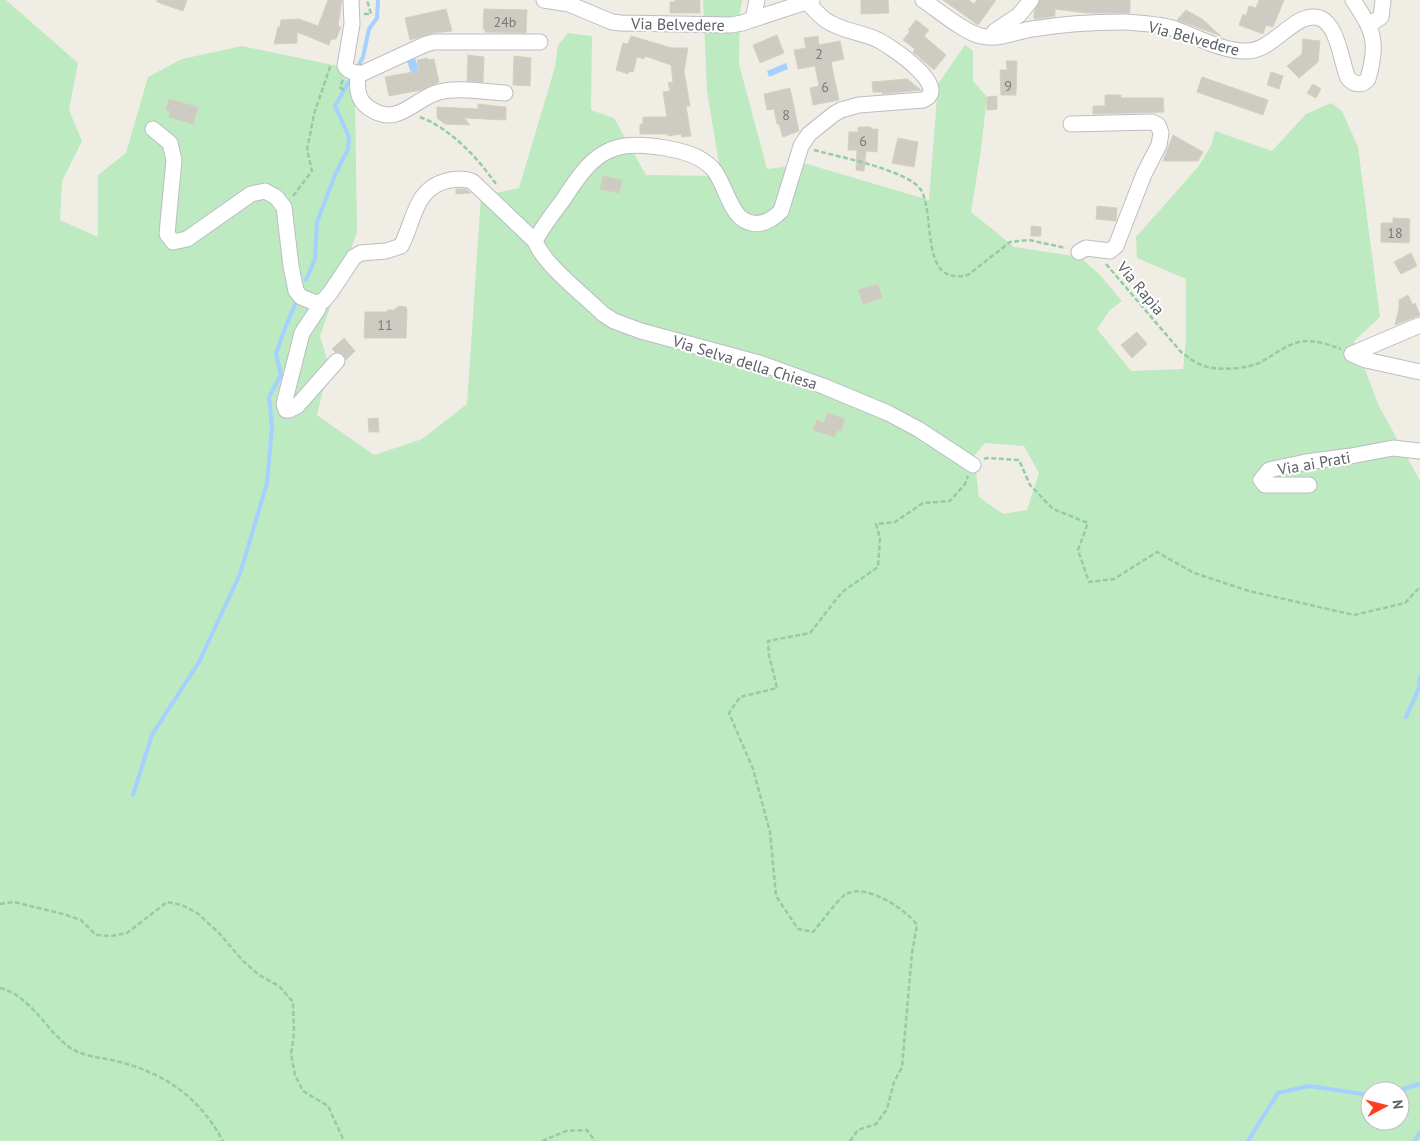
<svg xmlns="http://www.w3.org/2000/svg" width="1420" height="1141" font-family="'PT Sans',sans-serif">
<rect width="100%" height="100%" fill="#f0eee4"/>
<path fill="#bdeac0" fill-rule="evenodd" d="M0,0H6L78,63L69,110L82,141L62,181L60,220L98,237V175L126,153L148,77L182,59L242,46L338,66L355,96L357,232L320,336L329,365L317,415L374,455L422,439L467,404L481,196L519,188L555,67L558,45L568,33L592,36L591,110L614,118L646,175L721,176L707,91L703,0H742L740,13L739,64L767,169L807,164L929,200L938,84L965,45L973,51V81L987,97L981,150L971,212L1014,247L1080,257L1100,275L1122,301L1110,310L1097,329L1131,371L1183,369L1186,340V279L1137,258L1136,237L1198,167L1211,146L1215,131L1272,151L1306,114L1331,103L1342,111L1358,147L1380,317L1354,341L1379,406L1420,481V1141H0ZM985,443L1024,446L1039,473L1027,510L1003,514L979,497L974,456ZM1370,1091H1400V1121H1370Z"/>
<g fill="#a4d1ff">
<polygon points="415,58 421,77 413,79 407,61"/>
<polygon points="786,63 788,69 769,77 767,71"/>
</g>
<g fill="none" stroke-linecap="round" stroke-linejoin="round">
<g stroke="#a4d1ff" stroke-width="4">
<polyline points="356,70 363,57 369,29 377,18 378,0"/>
<polyline points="306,280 315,259 317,222 335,175 348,149 349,137 335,106 352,76"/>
<polyline points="1406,717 1419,688 1420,677"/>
<polyline points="133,795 152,735 199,662 240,574 267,483 272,427 269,397 281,375 276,354 285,328 297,300"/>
<polyline points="1397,1091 1420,1084"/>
<polyline points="1248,1141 1278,1093 1309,1086 1370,1095"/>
<polyline points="1415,1141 1420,1132"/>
</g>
</g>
<g fill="#cdcbc2" stroke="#d5d0c1">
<polygon points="157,0 187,0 183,11 157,2"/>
<polygon points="328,0 342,0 338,26 341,27 336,39 334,38 334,40 331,39 329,45 297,32 297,43 274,44 278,27 280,27 281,20 299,19 318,26"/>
<polygon points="675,0 700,0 700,13 670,13 670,2 675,2"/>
<polygon points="861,0 888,0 889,13 861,14"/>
<polygon points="943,0 968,0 974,4 977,0 996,0 978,25"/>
<polygon points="1040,0 1130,0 1130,13 1086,13 1055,9 1055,16 1034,19 1034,12"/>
<polygon points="1259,0 1284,0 1273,27 1266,25 1263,34 1239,25 1243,14 1246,16 1249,6 1256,8"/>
<polygon points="446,9 452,31 432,33 410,40 405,18"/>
<polygon points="484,9 527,10 526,33 485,32 485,29 483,29"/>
<polygon points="1186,10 1202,19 1221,36 1177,20"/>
<polygon points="916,20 929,30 924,36 946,55 934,70 913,52 915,49 903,40 910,31 908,30"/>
<polygon points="777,35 784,53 760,63 753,45"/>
<polygon points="631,36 672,48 688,48 684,71 690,106 686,106 691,136 682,137 681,134 668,136 668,134 640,134 640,124 643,124 643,117 667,117 663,92 670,91 668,83 673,82 671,65 645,56 644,59 637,57 633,72 629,71 628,74 616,70 623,43 628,44"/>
<polygon points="818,36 819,45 840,41 844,59 831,62 839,100 813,105 810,88 819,86 815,66 798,69 794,50 806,48 804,38"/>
<polygon points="1303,39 1320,41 1318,62 1299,78 1287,66 1302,54"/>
<polygon points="468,55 484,57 483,82 467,81"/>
<polygon points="514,56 531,58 530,86 513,85"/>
<polygon points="427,58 428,60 434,59 439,82 421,90 389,96 385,77 419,71 417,60"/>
<polygon points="1006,61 1017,61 1016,95 1001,95 1000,70 1007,70"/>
<polygon points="1271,72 1283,76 1279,89 1267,85"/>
<polygon points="1202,77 1268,100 1263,115 1197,92"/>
<polygon points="907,79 921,90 882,94 882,92 873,92 872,82"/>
<polygon points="1313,84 1321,89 1316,98 1307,93"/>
<polygon points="790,88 799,131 783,137 779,124 777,124 774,109 767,110 764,94"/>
<polygon points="1105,95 1121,95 1121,98 1163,98 1164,112 1093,114 1093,106 1105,106"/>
<polygon points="997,96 997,109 987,110 987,97"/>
<polygon points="169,99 198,107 193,124 169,117 170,111 166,110"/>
<polygon points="478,104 506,107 506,120 464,118 470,125 445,124 437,118 437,107 478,109"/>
<polygon points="858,127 871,127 871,129 878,129 877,152 866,151 864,171 856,170 857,150 848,150 849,132 858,132"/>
<polygon points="1173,135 1203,152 1198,161 1163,161"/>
<polygon points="898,138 918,142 914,167 892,163"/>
<polygon points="603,176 622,180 619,193 600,189"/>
<polygon points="456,189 465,189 471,193 456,194"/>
<polygon points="1097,206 1117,208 1116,221 1096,219"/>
<polygon points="1393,218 1410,219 1409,243 1381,242 1381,223 1393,223"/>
<polygon points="1031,226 1041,227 1041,236 1031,236"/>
<polygon points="1411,253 1417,266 1401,274 1394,262"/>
<polygon points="878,284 882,298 863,304 858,290"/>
<polygon points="1408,295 1413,305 1415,303 1420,315 1395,325 1399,308 1399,300"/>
<polygon points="399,306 406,307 407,311 406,338 364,338 365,312 387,312 387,310 394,310"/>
<polygon points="1137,332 1147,344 1132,358 1121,345"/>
<polygon points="344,338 355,351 346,360 343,354 335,352 332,349"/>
<polygon points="827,413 845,419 841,431 838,430 835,437 813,430 817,420 824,423"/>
<polygon points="378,418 379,432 369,432 368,419"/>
</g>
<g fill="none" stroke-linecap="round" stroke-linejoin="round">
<g stroke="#bbbdc4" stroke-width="17">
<g id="minor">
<path d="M351,0L352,24L345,66C348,72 357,74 363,73L426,44L434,42H540"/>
<polyline points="544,0 569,4 612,22 621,23 731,25 742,23 812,0"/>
<path d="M923,0C938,10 965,33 981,36C999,40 1014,32 1032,29C1062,24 1093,22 1123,22C1140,23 1159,24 1175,29C1197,37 1224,52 1247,51C1274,51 1295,10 1320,18C1338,25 1341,62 1348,78C1354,85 1362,86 1368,79C1379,40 1373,31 1353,0"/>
<polyline points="753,19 757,0"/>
<polyline points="1369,25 1381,17 1383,0"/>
<polyline points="991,37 995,31 1019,15 1031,0"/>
<path d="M358,73C357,87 356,99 369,108C398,128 413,99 439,92C459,87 484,92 505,93"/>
<polyline points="1071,124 1152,122 1158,125 1161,133 1159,145 1144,174 1116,246 1110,251 1086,248 1079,252"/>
<path d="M153,129L170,143L174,160L167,234L173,242L187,239L251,194L265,191L276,197L284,207L291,266L296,291L301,297L316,303L323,301L330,293L354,257L361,253L386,251L401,246C415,220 414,187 450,180C458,179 466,178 473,182L535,241C543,226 553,213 563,200C592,155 608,138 665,148C682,151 700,155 713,169C724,181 730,213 744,220C758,228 771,221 781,211L801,146L809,134L834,114L841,110L859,105L923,100C953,88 890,46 878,40C861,32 842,31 827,21C819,16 813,8 807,2"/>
<path d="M535,241C544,265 584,295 603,314L614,321L641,331L759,363L823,386L888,413L918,429L973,465"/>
<polyline points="319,303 318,309 302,333 284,404 286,410 289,410 297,406 337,361"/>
<polyline points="1352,354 1420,325"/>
<polyline points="1352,354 1366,360 1420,372"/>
<polyline points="1309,485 1265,485 1261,480 1269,470 1306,462 1351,456 1393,448 1420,451"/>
</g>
</g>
<g stroke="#96cba8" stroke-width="2.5" stroke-dasharray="5 2.5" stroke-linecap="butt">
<polyline points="364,14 371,14 367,0"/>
<polyline points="343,80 340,87 344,91"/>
<path d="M420,117C451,129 477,157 496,184"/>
<path d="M814,150C839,157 908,170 921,190C936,216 919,287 968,275L1010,242L1029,240L1066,248"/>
<polyline points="293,196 312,171 307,150 314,114 331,64"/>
<path d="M1106,264L1181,352C1188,357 1195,363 1204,366C1218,371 1248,369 1261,362C1274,355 1285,345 1299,342C1314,339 1327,344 1341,349"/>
<polyline points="984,459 987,458 1019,460 1030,485 1053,509 1088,523 1078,550 1089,582 1114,579 1157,552 1194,573 1249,591 1354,615 1405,603 1420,587"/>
<polyline points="0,904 14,902 63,914 81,920 96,935 111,936 127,933 167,902 182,905 197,913 219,933 243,961 259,975 279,986 293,1002 294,1034 291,1054 295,1075 303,1091 328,1106 344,1141"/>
<path d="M0,988C31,996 45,1029 69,1047C83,1057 100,1057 116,1061C165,1073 199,1097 223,1141"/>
<polyline points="542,1141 566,1131 587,1130 595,1141"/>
<path d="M850,1141L858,1130L876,1124L887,1109L894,1082L902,1067L912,953L917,925C906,909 866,883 846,894C839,898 819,925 813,932L798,929L776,896L770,832L753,769L729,713L740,697L777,688L769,655L768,641L810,633L842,592L878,567L880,538L876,524L895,522L923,503L950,501L965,484L968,476"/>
</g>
<use href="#minor" stroke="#fff" stroke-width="15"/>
</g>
<g text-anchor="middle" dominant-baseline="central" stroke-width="4" stroke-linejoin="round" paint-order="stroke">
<g font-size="14" fill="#787a7d">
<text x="505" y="22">24b</text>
<text x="819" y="54">2</text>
<text x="1008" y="86">9</text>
<text x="825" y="87">6</text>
<text x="786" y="115">8</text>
<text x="863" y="141">6</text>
<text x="1395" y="233">18</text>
<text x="385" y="325">11</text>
</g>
<g font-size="16" fill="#5c5f66" stroke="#fff">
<text transform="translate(678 24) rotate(1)">Via Belvedere</text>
<text transform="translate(1194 38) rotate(15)">Via Belvedere</text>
<text transform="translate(1141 288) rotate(50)">Via Rapìa</text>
<text transform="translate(745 362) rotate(17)">Via Selva della Chiesa</text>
<text transform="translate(1314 463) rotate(-10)">Via ai Prati</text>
</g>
</g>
<g transform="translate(1385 1106) rotate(83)"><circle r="24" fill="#ffffff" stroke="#bebfc2"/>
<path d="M0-4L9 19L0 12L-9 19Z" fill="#fb3f1f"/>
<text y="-8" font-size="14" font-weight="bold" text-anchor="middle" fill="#5c5f66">N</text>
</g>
</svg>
